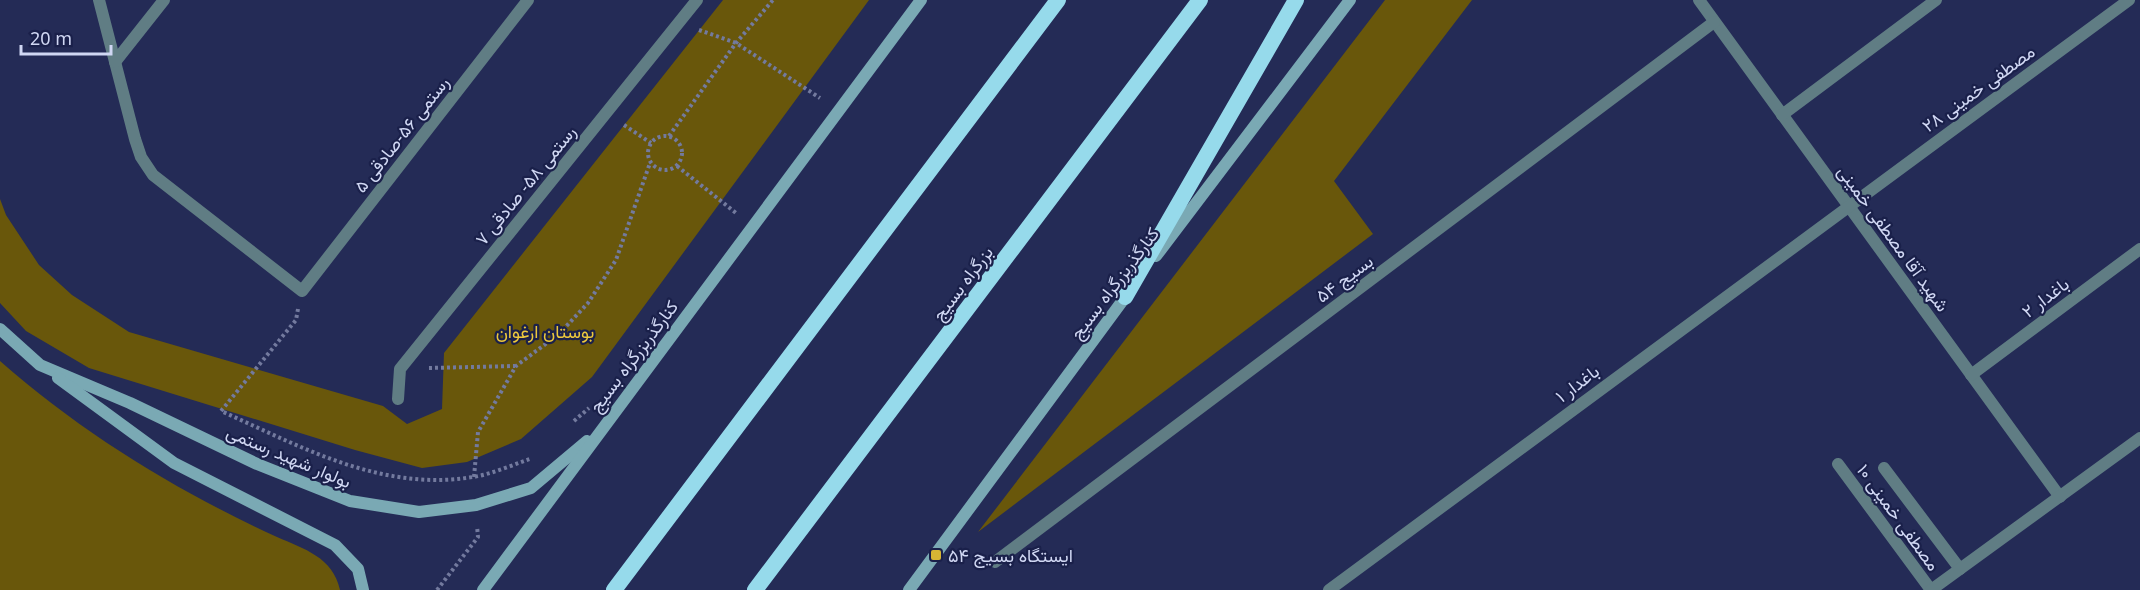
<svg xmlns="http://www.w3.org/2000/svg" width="2140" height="590" font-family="'Noto Sans',Vazirmatn,sans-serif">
<rect width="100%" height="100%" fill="#242b56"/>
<g fill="#69570b">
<polygon points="723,0 869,0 592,377 521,439 467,462 422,468 355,450 89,368 26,331 0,303 0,199 6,215 39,265 72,295 129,332 383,406 407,424 442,409 444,353"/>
<polygon points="1385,0 1472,0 1334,181 1373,234 978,532"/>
<path d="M0,361C83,434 177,491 277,537C304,549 333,557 340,590H0Z"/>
</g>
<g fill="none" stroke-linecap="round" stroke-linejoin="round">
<g stroke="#737a9e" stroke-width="4" stroke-dasharray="3 3" stroke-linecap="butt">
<polyline points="699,30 736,43 820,98"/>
<polyline points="624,125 651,143"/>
<circle cx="665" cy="153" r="17"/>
<polyline points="669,136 736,43 773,0"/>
<polyline points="677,166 736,213"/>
<path d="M298,309L296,320L221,411C302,447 381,492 473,477C492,474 512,465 530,459"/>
<polyline points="429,368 515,366"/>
<polyline points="574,421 589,408"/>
<polyline points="474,477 478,432 516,366 559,334 588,303 616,260 650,163"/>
<polyline points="437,590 478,537 477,526"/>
</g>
<g stroke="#607d84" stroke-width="12">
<polyline points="1838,464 1931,590"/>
<polyline points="1884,468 1960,569"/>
</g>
<g stroke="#607d84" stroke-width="12">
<polyline points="99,0 135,139 141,157 153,175 302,291 528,0"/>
<polyline points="1699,0 2060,497"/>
<polyline points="115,62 164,0"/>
<polyline points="1782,115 1936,0"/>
<polyline points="1971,375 2140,249"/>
<polyline points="398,399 400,369 697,0"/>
<polyline points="995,562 1714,22"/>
<polyline points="1329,590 2129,0"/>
<polyline points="1931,590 2140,438"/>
</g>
<g stroke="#7aa9b4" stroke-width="12">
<polyline points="1156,256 1350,0"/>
<polyline points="0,329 40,365 130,403 257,464 350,501 419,512 476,505 531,488 587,441"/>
<polyline points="58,378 174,463 335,545 358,569 363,590"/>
<polyline points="483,590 921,0"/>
<polyline points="909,590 1129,292"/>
</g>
<g stroke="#96daeb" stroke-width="16">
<polyline points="1125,297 1296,0"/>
<polyline points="614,590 1058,0"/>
<polyline points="755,590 1200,0"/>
</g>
</g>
<rect fill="#d6b534" stroke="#1a204a" stroke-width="2" x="930" y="549" width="12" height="12" rx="3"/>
<g text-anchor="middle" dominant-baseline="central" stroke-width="4.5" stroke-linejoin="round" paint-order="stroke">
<g font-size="18" fill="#d0d7f3" stroke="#1a204a">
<text transform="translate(1978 88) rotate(-36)">مصطفی خمینی ۲۸</text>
<text transform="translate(401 134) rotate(-52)">رستمی ۵۶-صادقی ۵</text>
<text transform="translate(525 185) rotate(-51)">رستمی ۵۸- صادقی ۷</text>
<text transform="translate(1894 238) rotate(54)">شهید آقا مصطفی خمینی</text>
<text transform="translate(1344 278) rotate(-37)">بسیج ۵۴</text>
<text transform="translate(962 283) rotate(-53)">بزرگراه بسیج</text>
<text transform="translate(1114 283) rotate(-53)">کنارگذربزرگراه بسیج</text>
<text transform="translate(2045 297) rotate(-37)">باغدار ۲</text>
<text transform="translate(633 356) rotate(-53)">کنارگذربزرگراه بسیج</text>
<text transform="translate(1577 383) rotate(-37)">باغدار ۱</text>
<text transform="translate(289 456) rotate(23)">بولوار شهید رستمی</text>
<text transform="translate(1899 517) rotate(54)">مصطفی خمینی ۱۰</text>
</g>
<g font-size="18" fill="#ecc83d" stroke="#1a204a">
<text x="545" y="331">بوستان ارغوان</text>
</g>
<g font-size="18" fill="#d0d7f3" stroke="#1a204a" text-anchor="start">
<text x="948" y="555">ایستگاه بسیج ۵۴</text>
</g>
</g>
<path d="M21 45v9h90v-9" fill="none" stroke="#d0d7f3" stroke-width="3"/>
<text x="30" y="45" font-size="18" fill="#d0d7f3" stroke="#1a204a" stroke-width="4.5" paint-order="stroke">20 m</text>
</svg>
